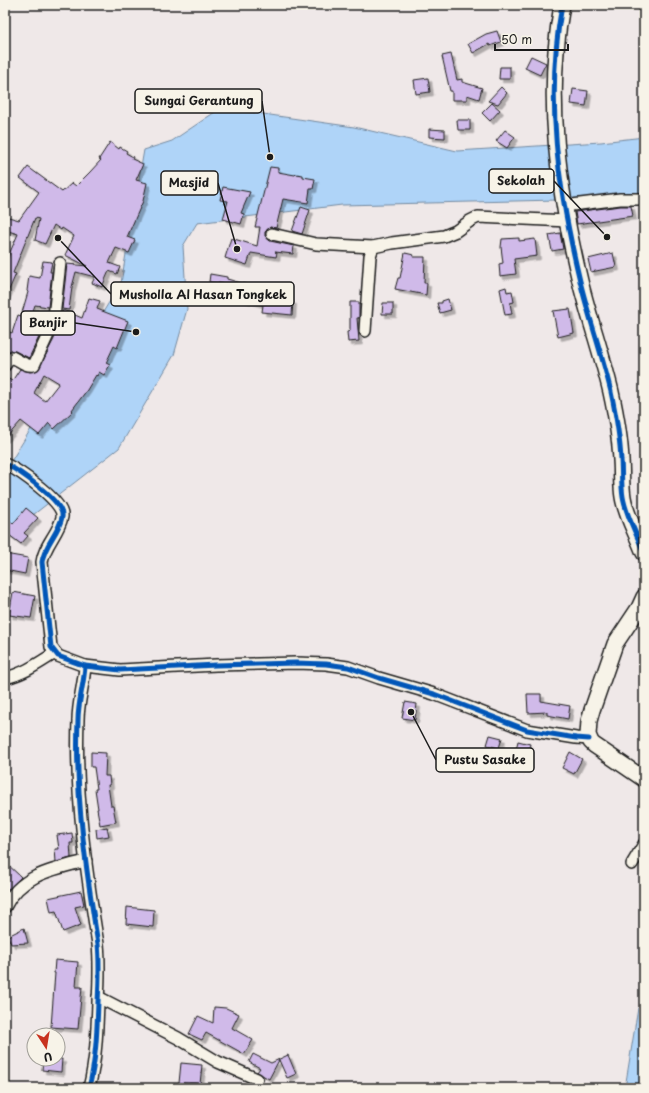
<svg xmlns="http://www.w3.org/2000/svg" width="649" height="1093" font-family="'Playpen Sans',sans-serif">
<defs>
<filter id="shadow"><feDropShadow dx="3.5" dy="3.5" stdDeviation="0" flood-color="#0004"/></filter>
</defs>
<rect width="100%" height="100%" fill="#efe8e8"/>
<filter id="ink" filterUnits="userSpaceOnUse"><feTurbulence type="fractalNoise" baseFrequency=".025" numOctaves="2"/><feDisplacementMap in="SourceGraphic" scale="8" xChannelSelector="R" yChannelSelector="G"/><feConvolveMatrix kernelMatrix="1 2 1 2 8 2 1 2 1" color-interpolation-filters="sRGB"/></filter>
<g filter="url(#ink)">
<g fill="#afd4f8" stroke="#748aa0">
<polygon points="221,108 354,127 457,151 601,142 644,137 644,198 342,205 197,223 183,246 187,309 174,355 119,448 15,529 5,530 5,471 121,283 144,150 172,141"/>
<polygon points="644,1002 644,1088 625,1088 638,1008"/>
</g>
<g fill="#d0bae9" stroke="#1c1c1c" fill-rule="evenodd" filter="url(#shadow)">
<polygon points="497,31 501,42 490,46 489,44 473,53 468,44 486,34"/>
<polygon points="451,54 457,80 462,79 462,82 482,88 479,99 467,95 467,100 452,100 452,91 450,91 442,56"/>
<polygon points="531,56 546,63 540,75 525,68"/>
<polygon points="500,67 510,67 510,79 499,79"/>
<polygon points="428,78 430,92 416,94 414,80"/>
<polygon points="501,87 507,93 498,104 488,101"/>
<polygon points="573,89 588,91 586,106 571,104"/>
<polygon points="492,103 500,110 490,121 482,113"/>
<polygon points="457,120 470,120 470,130 458,130"/>
<polygon points="429,129 445,130 445,138 429,137"/>
<polygon points="505,130 515,137 507,148 496,141"/>
<polygon points="110,142 119,149 120,147 127,151 126,153 133,157 132,159 143,164 136,180 147,183 143,201 127,237 135,240 129,253 116,248 109,263 120,267 117,274 109,271 102,287 92,283 95,277 76,272 72,287 69,310 62,309 67,264 87,266 65,255 74,236 62,228 61,230 54,225 45,244 35,240 39,219 35,218 13,273 16,274 5,299 5,266 10,252 18,234 5,230 5,216 19,220 39,192 20,178 28,167 62,192 72,183 76,186 90,172 101,160 99,159"/>
<polygon points="270,167 278,168 278,172 295,175 296,174 303,175 303,177 315,179 313,189 310,189 308,203 283,199 276,228 270,227 265,232 265,236 270,241 294,246 293,254 275,252 277,253 276,257 251,253 247,265 225,258 231,238 257,246 260,227 255,227"/>
<polygon points="223,187 250,192 241,213 244,214 241,224 223,219 228,201 220,200"/>
<polygon points="620,206 631,206 633,216 577,224 575,212"/>
<polygon points="301,207 310,210 302,234 292,231"/>
<polygon points="560,233 563,249 552,251 549,235"/>
<polygon points="519,238 519,241 535,239 537,256 514,259 516,274 500,276 499,264 503,263 501,247 502,239"/>
<polygon points="405,253 414,255 413,257 425,257 424,283 427,283 426,295 395,289 398,278 400,278"/>
<polygon points="613,253 616,267 591,272 588,259"/>
<polygon points="43,261 52,262 50,272 52,272 48,307 35,305 26,331 39,337 29,358 15,351 5,351 5,345 10,332 12,333 18,315 21,316 28,292 27,291 29,276 40,278"/>
<polygon points="210,274 227,277 227,279 255,287 252,297 293,301 292,315 262,312 263,305 230,296 230,298 222,296 225,284 209,282"/>
<polygon points="506,287 507,292 512,291 514,302 510,303 512,314 505,315 500,289"/>
<path d="M89,298L100,301L97,309L128,321L117,348L114,346L106,363L110,365L104,375L99,372L97,376L96,375L87,390L72,410L73,411L54,429L49,423L39,435L21,421L5,439V377L12,381L20,369L30,372L38,370L54,339L63,310L82,318ZM44,374L59,383L45,401L34,393Z"/>
<polygon points="448,299 451,310 440,313 437,303 442,303 442,301"/>
<polygon points="350,302 359,302 359,318 357,318 359,341 348,342 347,332 350,331"/>
<polygon points="383,303 393,303 393,314 382,314"/>
<polygon points="570,309 574,333 558,337 553,311"/>
<polygon points="26,508 38,518 24,533 28,536 21,544 5,532 5,525 9,520 13,524"/>
<polygon points="5,554 28,558 25,574 5,570"/>
<polygon points="13,592 35,596 31,618 9,615"/>
<polygon points="527,694 541,694 541,701 570,706 568,719 547,715 547,712 528,713"/>
<polygon points="405,702 417,704 415,720 402,718"/>
<polygon points="490,735 502,738 499,748 487,745"/>
<polygon points="518,741 530,744 524,769 512,766"/>
<polygon points="91,752 106,753 105,776 109,776 110,785 108,785 111,806 113,806 116,822 100,825 97,809 98,809 95,789 97,789 94,767 91,767"/>
<polygon points="570,752 582,759 574,774 562,768"/>
<polygon points="107,827 109,836 97,838 96,829"/>
<polygon points="72,833 73,843 70,843 71,858 56,862 55,849 59,849 57,835"/>
<polygon points="5,862 21,877 9,889 5,886"/>
<polygon points="81,891 84,905 75,907 81,925 63,932 56,911 51,912 48,898"/>
<polygon points="127,907 154,910 153,927 126,924"/>
<polygon points="24,928 28,943 11,944 8,936"/>
<polygon points="55,960 78,962 76,987 82,987 78,1029 51,1027 55,973 54,973"/>
<polygon points="214,1007 226,1008 239,1014 232,1028 253,1040 244,1054 206,1033 202,1040 189,1034 198,1016 213,1023"/>
<polygon points="253,1054 271,1063 288,1055 296,1074 287,1078 279,1060 269,1079 257,1072 260,1068 249,1062"/>
<polygon points="43,1059 62,1059 61,1072 42,1070"/>
<polygon points="181,1063 202,1065 200,1084 179,1083"/>
</g>
<g fill="none" stroke-linecap="round" stroke-linejoin="round">
<g stroke="#1c1c1c" stroke-width="14">
<g id="street">
<polyline points="564,206 620,199 644,199"/>
<polyline points="272,234 316,244 373,247 392,243 444,236 456,231 470,221 478,217 568,221"/>
<polyline points="365,331 370,256 373,247"/>
<path d="M5,365L9,359L12,357C19,360 26,367 34,365L47,337L54,317L60,263"/>
<path d="M5,464C18,470 65,502 62,517C59,533 44,545 42,562L51,647L58,656L85,666C84,684 78,702 78,720C75,795 86,870 98,944C100,964 99,983 98,1002C97,1032 96,1060 89,1088"/>
<polyline points="85,666 120,670 216,665 296,663 326,664 348,667 379,678 434,694 527,730 576,738 589,739"/>
<path d="M5,678C24,674 39,663 55,653"/>
<polyline points="632,864 644,844"/>
<path d="M5,907C20,875 54,869 86,861"/>
<polyline points="98,997 178,1038 218,1062 257,1079"/>
</g>
</g>
<g stroke="#1c1c1c" stroke-width="18">
<g id="secondary">
<path d="M562,5C545,99 558,189 580,281C589,318 602,354 611,392C616,415 620,437 621,460C622,472 621,485 623,497C626,516 637,534 644,553"/>
<polyline points="644,597 639,608 615,644 592,710 589,721 588,735 591,742 594,745 644,779"/>
</g>
</g>
<use href="#street" stroke="#f7f3e8" stroke-width="11"/>
<use href="#secondary" stroke="#f7f3e8" stroke-width="15"/>
<g stroke="#f7f3e8" stroke-width="8">
<g id="cycleway">
<path d="M562,5C545,99 558,189 580,281C589,318 602,354 611,392C616,415 620,437 621,460C622,472 621,485 623,497C626,516 637,534 644,553"/>
<path d="M5,464C18,470 65,502 62,517C59,533 44,545 42,562L51,647L58,656L85,666C84,684 78,702 78,720C75,795 86,870 98,944C100,964 99,983 98,1002C97,1032 96,1060 89,1088"/>
<polyline points="85,666 120,670 216,665 296,663 326,664 348,667 379,678 434,694 527,730 576,738 589,739"/>
</g>
</g>
<use href="#cycleway" stroke="#0057b8" stroke-width="5"/>
</g>
</g>
<path fill="none" stroke="#1c1c1c" stroke-width="1.5" d="M270 157L262 101M607 237L554 181M237 249L218 183M58 238L111 294M136 332L75 323M411 712L436 760"/>
<g fill="#1c1c1c" stroke="#f7f3e8" stroke-width="1.5">
<circle cx="270" cy="157" r="4"/>
<circle cx="607" cy="237" r="4"/>
<circle cx="237" cy="249" r="4"/>
<circle cx="58" cy="238" r="4"/>
<circle cx="136" cy="332" r="4"/>
<circle cx="411" cy="712" r="4"/>
</g>
<g fill="#f7f3e8" stroke="#1c1c1c" stroke-width="1.5">
<rect x="135" y="89" width="127" height="24" rx="4"/>
<rect x="489" y="169" width="65" height="24" rx="4"/>
<rect x="161" y="171" width="57" height="24" rx="4"/>
<rect x="111" y="282" width="183" height="24" rx="4"/>
<rect x="21" y="311" width="54" height="24" rx="4"/>
<rect x="436" y="748" width="98" height="24" rx="4"/>
</g>
<g font-size="12" text-anchor="middle" font-weight="bold" fill="#1c1c1c">
<text x="199" y="105">Sungai Gerantung</text>
<text x="521" y="185">Sekolah</text>
<text x="189" y="187">Masjid</text>
<text x="203" y="299">Musholla Al Hasan Tongkek</text>
<text x="48" y="327">Banjir</text>
<text x="485" y="764">Pustu Sasake</text>
</g>
<rect width="649" height="1093" fill="none" stroke="#f7f3e8" stroke-width="20"/>
<rect x="10" y="10" width="629" height="1073" fill="none" stroke="#1c1c1c" stroke-width="1.5" filter="url(#ink)"/>
<g transform="translate(46 1047) rotate(168)"><circle r="19" fill="#f7f3e8" stroke="#9f9d96"/>
<path d="M0-3L7 15L0 10L-7 15Z" fill="#c8321e"/>
<text y="-6" font-size="11" font-weight="bold" text-anchor="middle" fill="#1c1c1c">U</text>
</g>
<path d="M495 44v6h73v-6" fill="none" stroke="#1c1c1c" stroke-width="2"/>
<text x="501" y="44" font-size="12" fill="#1c1c1c" stroke="#f7f3e8" stroke-width="3" paint-order="stroke">50 m</text>
</svg>
